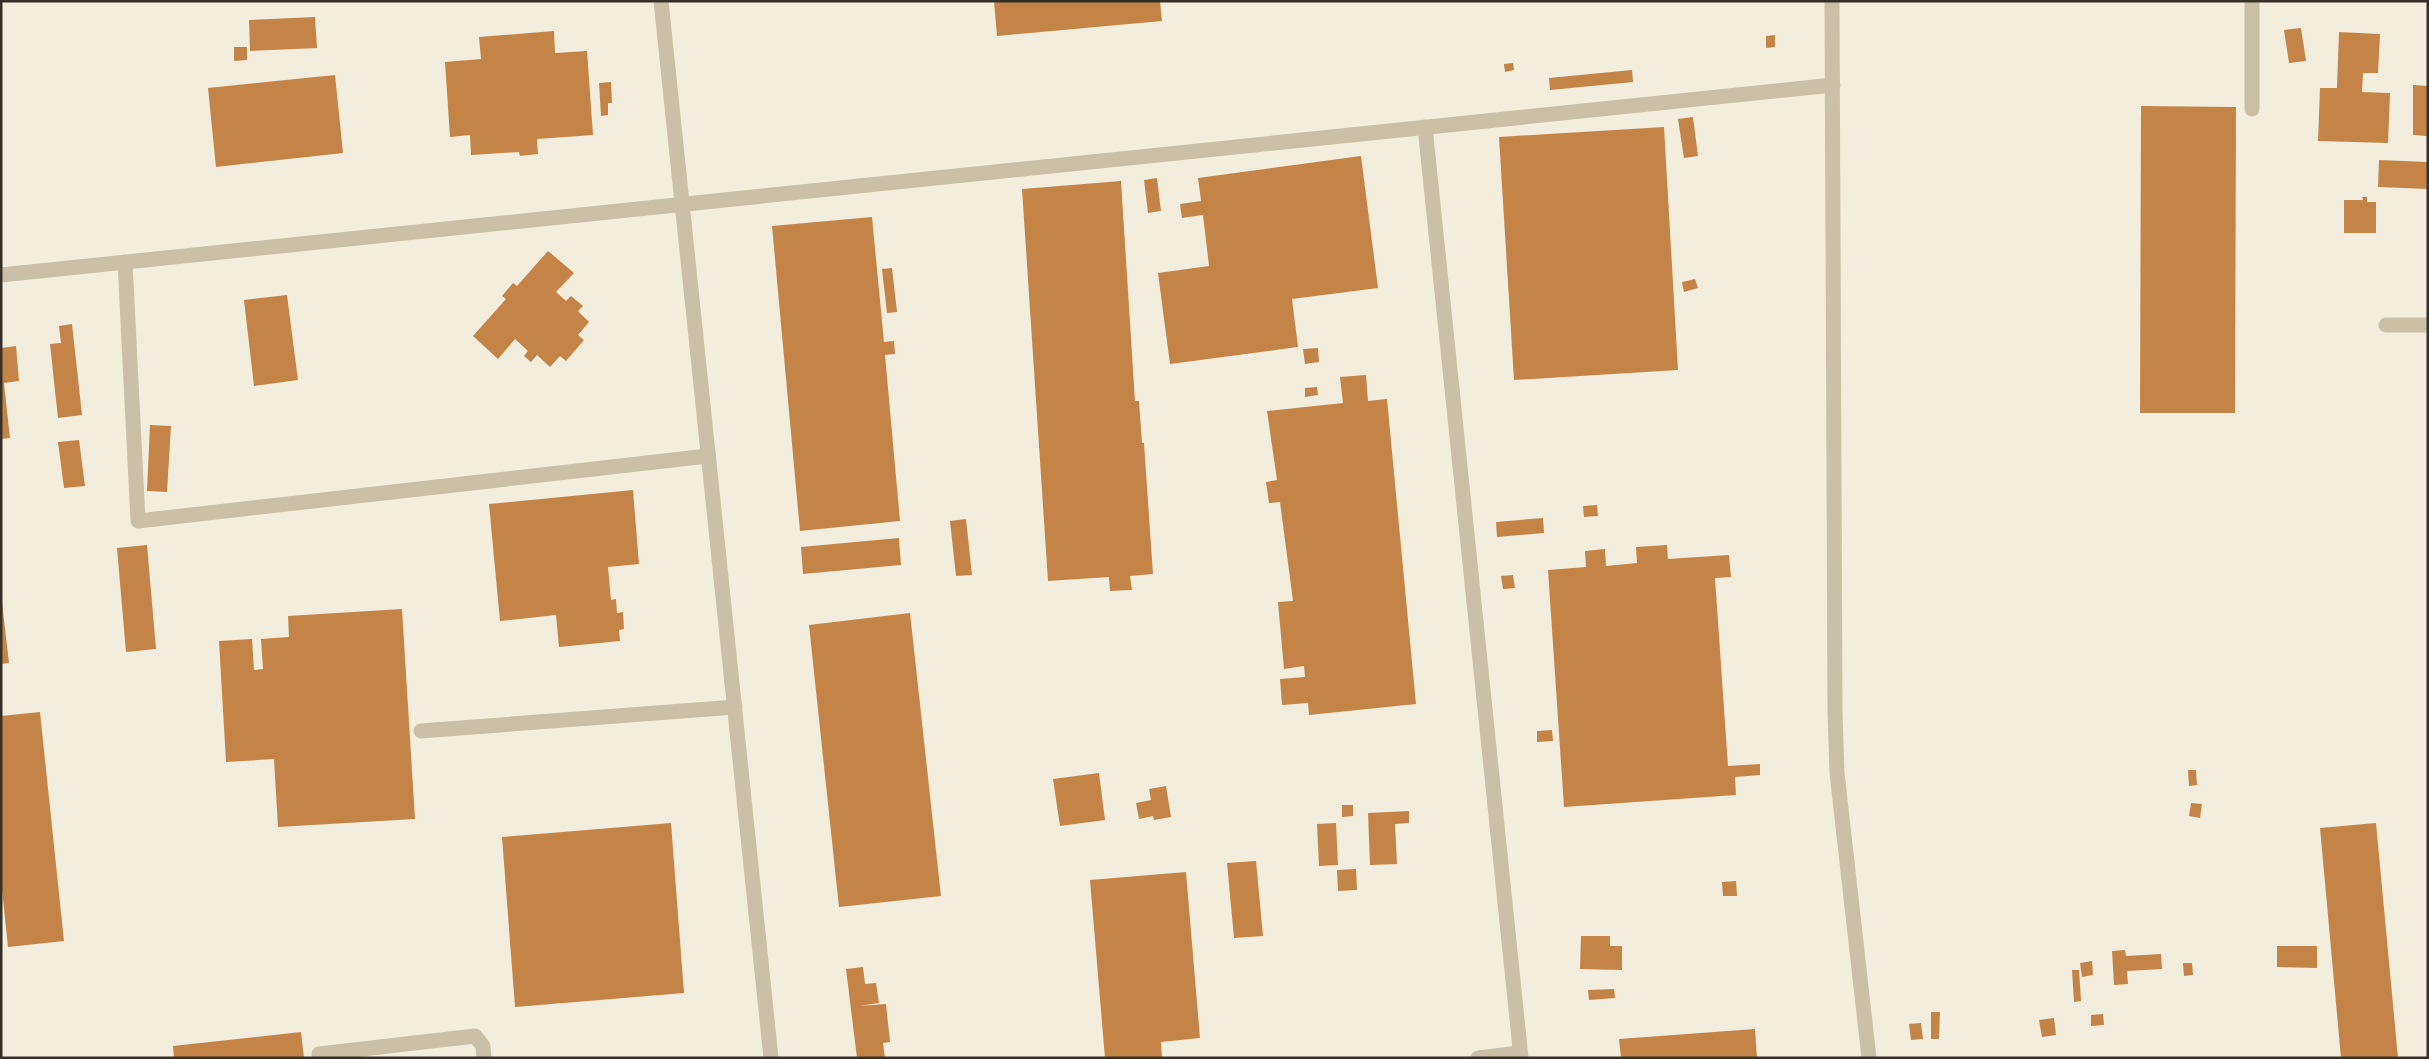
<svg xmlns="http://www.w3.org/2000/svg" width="2429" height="1059" font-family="Rubik,sans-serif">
<rect width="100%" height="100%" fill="#f2eddc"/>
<g fill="#c58447">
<polygon points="994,1 1160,1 1162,21 997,36"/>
<polygon points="315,17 317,48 250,51 249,20"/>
<polygon points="2301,28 2306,61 2289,63 2284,30"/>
<polygon points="554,31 555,53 587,51 593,135 537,139 538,154 520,156 519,152 471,155 470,135 450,137 445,62 481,59 479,37"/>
<polygon points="2339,32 2380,34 2378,73 2363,73 2362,92 2390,93 2388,143 2318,141 2320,88 2337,88"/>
<polygon points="1775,35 1775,47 1766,48 1766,36"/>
<polygon points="234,47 247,47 247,60 234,61"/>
<polygon points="1513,63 1514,70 1505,72 1504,64"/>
<polygon points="1632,70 1633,82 1550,90 1549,78"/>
<polygon points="335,75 343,153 216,167 208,88"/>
<polygon points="611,82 612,103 608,103 608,115 601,116 599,83"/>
<polygon points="2413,85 2428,86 2428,136 2413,135"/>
<polygon points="2141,106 2236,107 2235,413 2140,413"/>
<polygon points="1693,117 1698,156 1684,158 1678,119"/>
<polygon points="1664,127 1678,370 1514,380 1499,137"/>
<polygon points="1361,156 1378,288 1292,299 1298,347 1170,364 1158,273 1209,266 1203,215 1182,218 1180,204 1201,201 1198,178"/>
<polygon points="2379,160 2428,162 2428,189 2378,187"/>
<polygon points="1157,178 1161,211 1148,213 1144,180"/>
<polygon points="1121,181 1135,401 1139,401 1142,443 1144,443 1153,574 1130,576 1132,590 1110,591 1109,577 1048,581 1022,189"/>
<polygon points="2362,197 2367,197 2367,202 2376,202 2376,233 2344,233 2344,200 2363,200"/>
<polygon points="872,217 884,342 894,341 895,354 885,355 900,521 800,531 772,226"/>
<polygon points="548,251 574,273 556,292 566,301 571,296 583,306 578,311 589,322 578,335 584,340 566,361 560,356 550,367 537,355 531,362 524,356 528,351 515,339 498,359 473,336 506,299 502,296 513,283 517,286"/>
<polygon points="892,268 897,312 887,313 882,269"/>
<polygon points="1695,279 1698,288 1684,292 1682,282"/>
<polygon points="287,295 298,380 254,386 244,300"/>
<polygon points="72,324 82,415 58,418 50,344 61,343 59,326"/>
<polygon points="16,346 19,381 4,383 10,438 1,439 1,348"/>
<polygon points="1318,348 1319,362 1305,364 1303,349"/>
<polygon points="1366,375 1368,401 1387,399 1416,704 1309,715 1308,703 1282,705 1280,679 1305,677 1304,666 1284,669 1278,602 1293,601 1280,502 1269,503 1266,482 1277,480 1267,411 1343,403 1340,377"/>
<polygon points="1317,387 1318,395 1305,397 1305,388"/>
<polygon points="150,425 171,426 167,492 147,491"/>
<polygon points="79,440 85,486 64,488 58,442"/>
<polygon points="633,490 639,564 608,567 611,600 616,599 617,613 623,612 624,629 619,630 620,641 559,647 556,615 500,621 489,504"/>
<polygon points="1597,505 1598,516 1584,517 1583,506"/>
<polygon points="1543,518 1544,533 1497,537 1496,522"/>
<polygon points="966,519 972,575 956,576 950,521"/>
<polygon points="899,538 901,565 803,574 801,547"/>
<polygon points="147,545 156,649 126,652 117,548"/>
<polygon points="1667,545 1668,559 1729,555 1731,577 1715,578 1728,766 1760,764 1760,775 1735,777 1736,795 1564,807 1548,570 1586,567 1585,551 1605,549 1606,566 1637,563 1636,547"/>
<polygon points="1513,575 1515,588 1503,589 1501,576"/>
<polygon points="1,594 9,663 1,664"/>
<polygon points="402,609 415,819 278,827 274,759 226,762 219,641 252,639 254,670 263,669 261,639 289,637 288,616"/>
<polygon points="910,613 941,896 839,907 809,625"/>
<polygon points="40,712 64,941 8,947 1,880 1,716"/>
<polygon points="1552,730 1553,741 1537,742 1537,731"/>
<polygon points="2188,770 2196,770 2197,785 2189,786"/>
<polygon points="1099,773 1105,820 1060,826 1053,779"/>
<polygon points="1166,786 1171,817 1154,820 1153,816 1139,819 1136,803 1151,800 1149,789"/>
<polygon points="2191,803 2202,804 2200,818 2189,816"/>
<polygon points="1342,805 1353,805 1353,816 1342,817"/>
<polygon points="1409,811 1409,823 1395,824 1397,864 1370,865 1368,813"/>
<polygon points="671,823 684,993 515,1007 502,837"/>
<polygon points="1336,823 1338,865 1319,866 1317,824"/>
<polygon points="2376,823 2398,1058 2341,1058 2320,828"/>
<polygon points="1256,861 1263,936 1234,938 1227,863"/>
<polygon points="1356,869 1357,890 1338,891 1337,870"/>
<polygon points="1186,872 1200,1038 1161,1042 1162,1058 1105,1058 1090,880"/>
<polygon points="1736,881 1737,896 1723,896 1722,882"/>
<polygon points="1581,936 1610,936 1610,946 1622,946 1622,970 1580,969"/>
<polygon points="2277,946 2317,946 2317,968 2277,967"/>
<polygon points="2125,950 2126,956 2161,954 2162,969 2127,971 2128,984 2114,985 2112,951"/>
<polygon points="2092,961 2093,975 2082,977 2080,963"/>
<polygon points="2183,963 2192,963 2193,975 2184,976"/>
<polygon points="863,967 865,984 876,983 879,1003 859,1006 886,1004 890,1042 883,1043 885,1058 857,1058 846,969"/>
<polygon points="2072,970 2079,970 2081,1001 2074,1002"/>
<polygon points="1614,989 1615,998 1589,1000 1588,990"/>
<polygon points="1931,1012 1940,1012 1939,1039 1931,1039"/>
<polygon points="2103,1014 2104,1025 2091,1026 2091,1015"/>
<polygon points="2054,1018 2056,1035 2042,1037 2039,1020"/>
<polygon points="1921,1023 1923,1039 1911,1040 1909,1024"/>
<polygon points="1755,1029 1757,1058 1621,1058 1619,1039"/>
<polygon points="301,1032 304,1058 174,1058 173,1046"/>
</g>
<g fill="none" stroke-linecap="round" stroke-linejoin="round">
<g stroke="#cac0a8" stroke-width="15">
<polyline points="661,1 771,1058"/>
<polyline points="1832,1 1835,712 1837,773 1869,1058"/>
<polyline points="2252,1 2252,109"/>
<polyline points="1425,127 1521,1058"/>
<polyline points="125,262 138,521 708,456"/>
<polyline points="1,275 1833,85"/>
<polyline points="2386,325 2428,325"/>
<polyline points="421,731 735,707"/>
<polyline points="319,1054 475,1036 483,1046 484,1058"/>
<polyline points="1478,1058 1520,1053"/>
</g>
</g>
<rect width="2429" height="1059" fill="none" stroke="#373028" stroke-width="5"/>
</svg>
